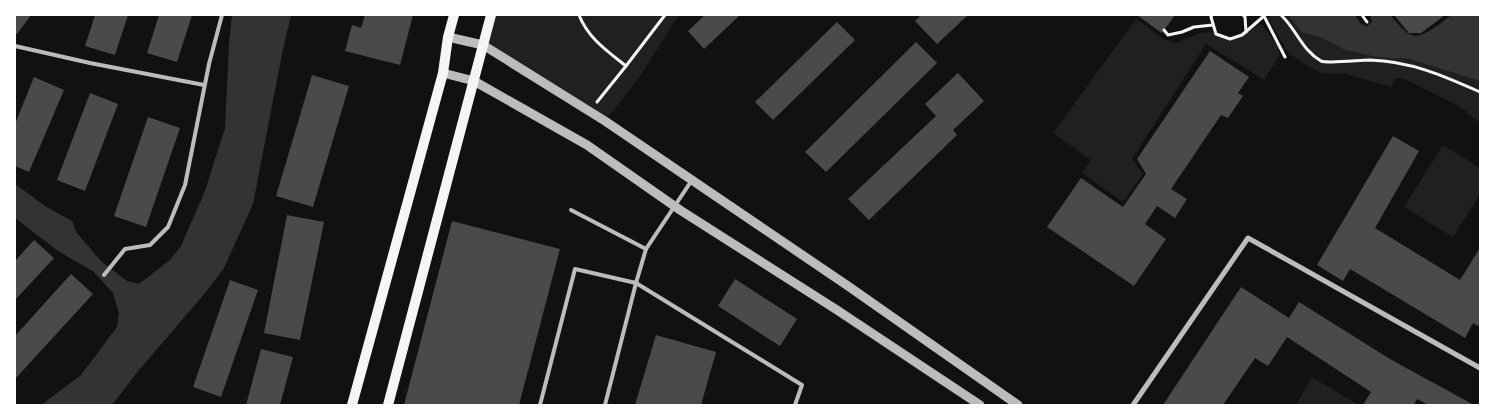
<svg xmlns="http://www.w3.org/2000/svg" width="1495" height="420" font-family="'PT Sans',sans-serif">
<rect width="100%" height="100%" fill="#111"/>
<g fill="#202020">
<polygon points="491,15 681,15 677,18 639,78 605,121 483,45"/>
<polygon points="1273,15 1288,15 1302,33 1320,37 1345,50 1377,57 1409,59 1480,81 1480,123 1459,106 1405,79 1395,78 1391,87 1346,74 1320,73 1289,54 1268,18"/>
<polygon points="1136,19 1164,39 1176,43 1200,33 1213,32 1231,39 1256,26 1261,24 1278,46 1279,56 1264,80 1206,44 1132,159 1143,174 1123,202 1082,173 1091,160 1053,133"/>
<polygon points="1443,145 1480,168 1480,194 1453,237 1404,207"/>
<polygon points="1312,377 1357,404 1356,405 1296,405"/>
</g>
<g fill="#333">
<polygon points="232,15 291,15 282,54 253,204 224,268 206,292 139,370 112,405 41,405 81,375 117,327 119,313 113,293 94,272 58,251 15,218 15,184 45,206 72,221 76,232 101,261 127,281 139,284 170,260 181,246 205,191 225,128 229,44"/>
<path d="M1288,15H1355L1361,24L1367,26L1372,22L1370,15H1390C1411,38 1412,43 1440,24C1444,21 1448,16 1453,15C1461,13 1472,15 1480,15V81L1409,59L1377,57L1345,50L1320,37L1302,33Z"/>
</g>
<g fill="#4a4a4a">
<polygon points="15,15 31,15 17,34 15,33"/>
<polygon points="95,15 128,15 115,55 85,46"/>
<polygon points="159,15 192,15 177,62 147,53"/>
<polygon points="365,15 413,15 400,65 345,51 352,25 361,28"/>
<polygon points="705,15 740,15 704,49 688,31"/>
<polygon points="921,15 968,15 937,44 915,21"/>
<polygon points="1137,15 1175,15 1162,33"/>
<polygon points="1394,15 1445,15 1421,33 1409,33"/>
<polygon points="837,22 855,40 773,120 755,102"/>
<polygon points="916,42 937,63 826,172 805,152"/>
<polygon points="1210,51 1249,77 1238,93 1243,96 1228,118 1221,115 1171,189 1187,199 1175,218 1157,206 1145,224 1166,239 1134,286 1047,227 1081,178 1123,207 1146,174 1137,159"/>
<polygon points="958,73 984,101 953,130 957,135 869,220 848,199 936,116 925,104"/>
<polygon points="312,75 349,86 313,207 276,196"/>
<polygon points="34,77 64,90 29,172 15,166 15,124"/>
<polygon points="90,93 118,104 85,191 57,180"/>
<polygon points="148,117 180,128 146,227 114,216"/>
<polygon points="1393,136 1419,151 1375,228 1460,280 1480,248 1480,327 1473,323 1465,338 1350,269 1343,281 1317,265"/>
<polygon points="287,215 324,222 300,340 264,333"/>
<polygon points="452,221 560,249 519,405 404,405"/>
<polygon points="34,240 54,258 15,300 15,261"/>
<polygon points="71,274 93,294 15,379 15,336"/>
<polygon points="735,279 797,319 780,346 718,306"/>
<polygon points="230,280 258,290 221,397 193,387"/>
<polygon points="1241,287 1289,318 1299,302 1390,359 1474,405 1428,405 1417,399 1414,405 1363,405 1371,392 1287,337 1268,366 1255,358 1223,405 1163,405"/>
<polygon points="656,335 716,352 701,405 635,405"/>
<polygon points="261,349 293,357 280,405 246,405"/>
</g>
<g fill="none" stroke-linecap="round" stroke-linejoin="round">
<g stroke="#f5f5f5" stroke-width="3">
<path d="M579,15C588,38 607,51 626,66L665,15"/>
<polyline points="1212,15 1211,17 1216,34 1230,39 1242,35 1264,16 1285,57"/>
<polyline points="1243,15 1245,17 1246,32"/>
<path d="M1281,15C1297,30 1301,49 1321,61C1328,64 1360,60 1370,60C1410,61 1444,76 1480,92"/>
<polyline points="1362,15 1367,22"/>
<polyline points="1164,30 1168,35 1182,32 1194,27 1213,25"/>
<polyline points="597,102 626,66"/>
</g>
<g stroke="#bcbcbc" stroke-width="4">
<polyline points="15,46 90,63 204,85"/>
<polyline points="571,210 646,249"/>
<polyline points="104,275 125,249 150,245 168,227 185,185 209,64 222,15"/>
<polyline points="540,405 575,269 636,283 646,249 692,180"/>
<polyline points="605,405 636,283 802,385 795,405"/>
</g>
<polyline stroke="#bcbcbc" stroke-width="5" points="1133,405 1248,238 1480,368"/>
<g stroke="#bcbcbc" stroke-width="9">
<polyline points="448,37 483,45 605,121 848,286 1018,405"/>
<polyline points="443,73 474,81 587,145 680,210 837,310 980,405"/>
</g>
<g stroke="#f5f5f5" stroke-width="10">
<polyline points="352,405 443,73 448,37 454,15"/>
<polyline points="388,405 491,15"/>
</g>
</g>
<rect width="1495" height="420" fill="none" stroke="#ffffff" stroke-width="32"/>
</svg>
